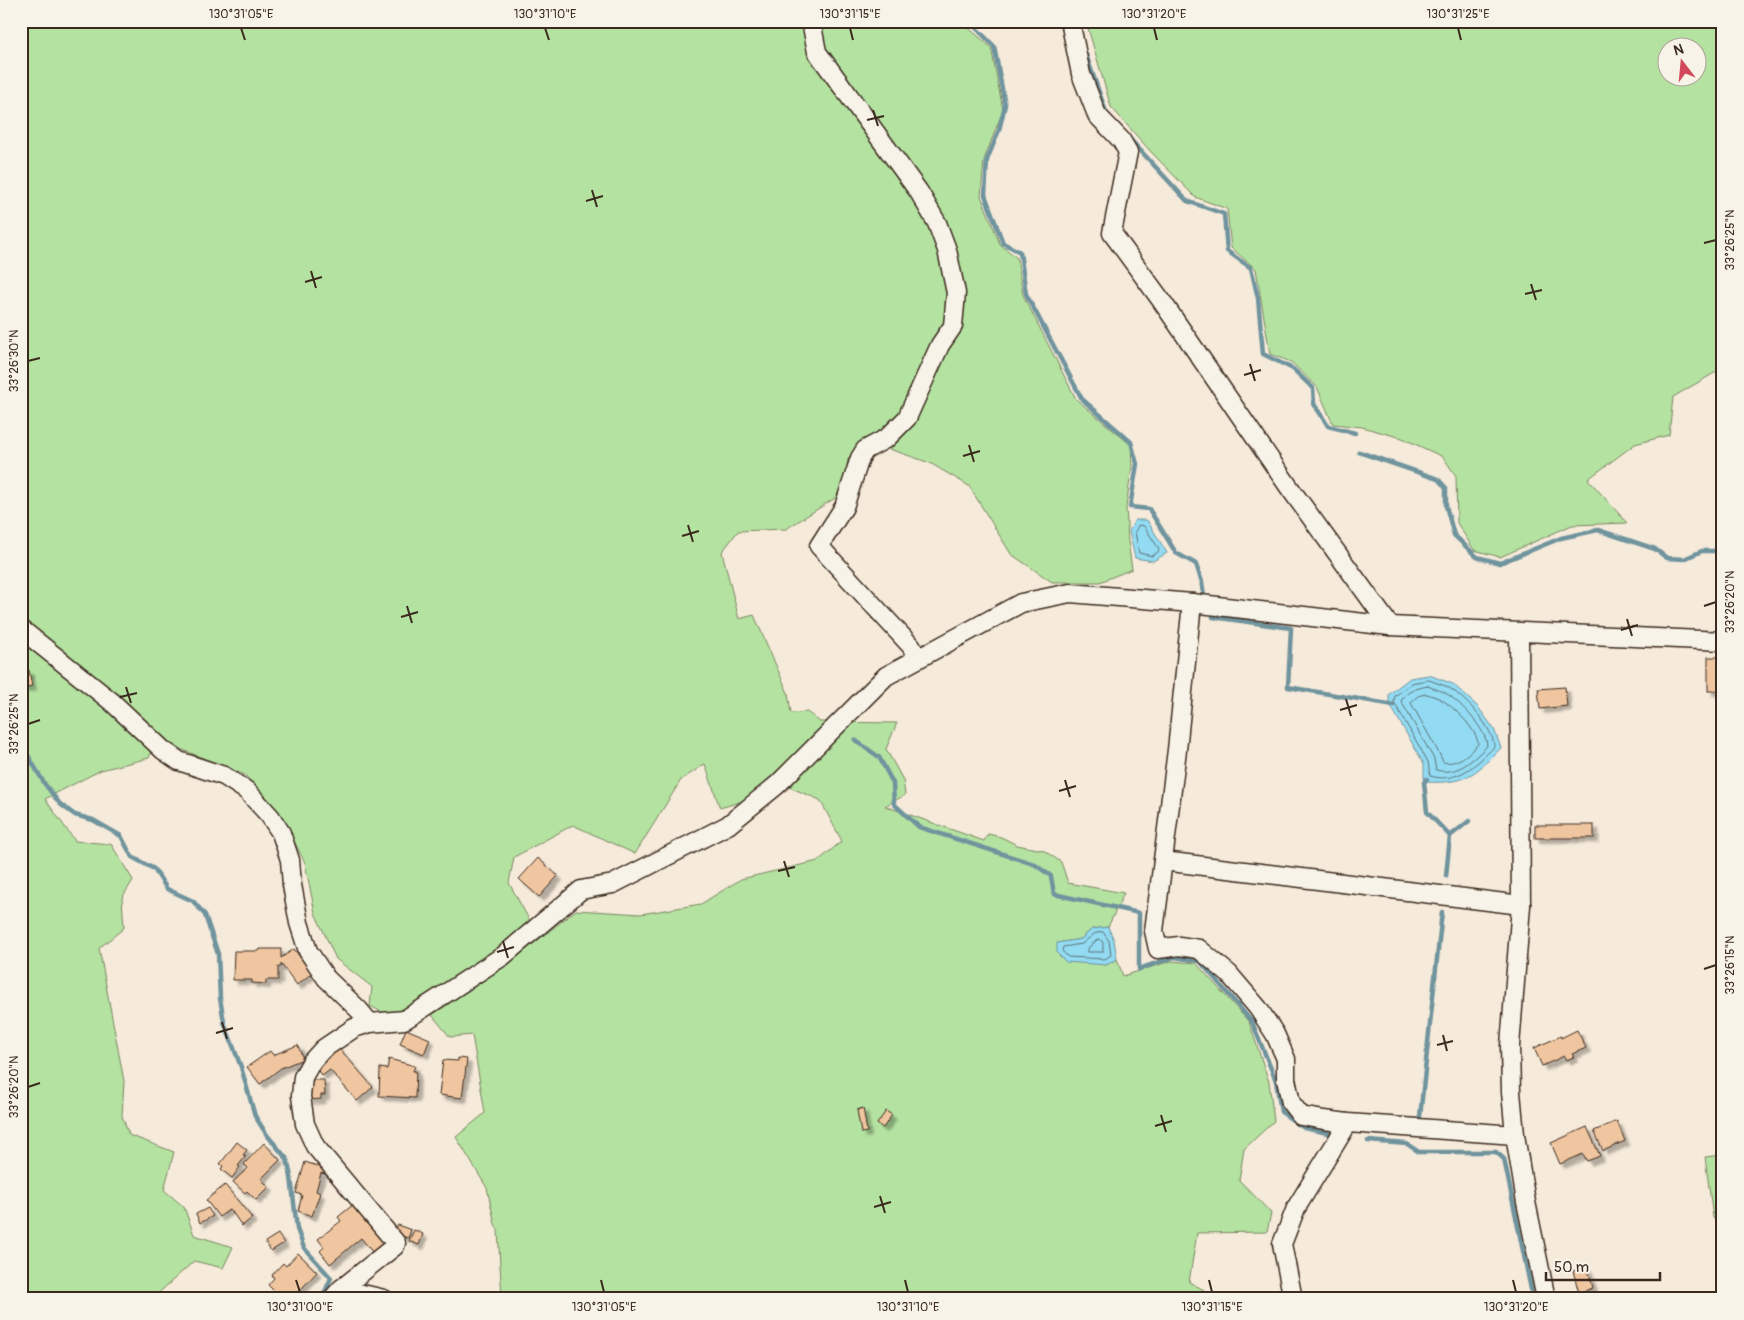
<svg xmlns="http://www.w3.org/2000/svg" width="1744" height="1320" font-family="Pangolin,sans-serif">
<defs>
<filter id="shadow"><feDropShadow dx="4.5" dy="4.5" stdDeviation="1" flood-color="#0004"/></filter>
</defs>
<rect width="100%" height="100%" fill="#f6eada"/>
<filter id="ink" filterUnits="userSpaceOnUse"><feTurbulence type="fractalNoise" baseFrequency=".02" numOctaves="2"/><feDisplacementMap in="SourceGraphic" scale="10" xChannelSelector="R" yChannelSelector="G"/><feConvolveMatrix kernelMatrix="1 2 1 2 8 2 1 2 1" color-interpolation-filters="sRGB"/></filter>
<g filter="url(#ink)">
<g fill="#b4e2a1" stroke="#788660" fill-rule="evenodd">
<polygon points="21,21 942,21 965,25 991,47 1003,110 984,160 981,196 1000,244 1017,258 1023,295 1076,399 1131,445 1132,466 1126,507 1128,541 1132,569 1100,582 1052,582 1011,554 969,486 930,463 866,441 848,459 843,493 786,529 738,531 722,552 739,619 754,615 788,693 791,713 807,712 820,722 897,723 886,749 903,780 905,795 885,806 984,841 988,834 1001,837 1017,845 1043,850 1061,862 1068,883 1124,893 1108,927 1092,929 1081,939 1057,943 1106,965 1117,959 1123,976 1171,961 1196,963 1249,1022 1269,1082 1274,1121 1244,1149 1239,1180 1271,1213 1267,1232 1197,1233 1189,1282 1204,1290 1202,1299 502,1299 498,1230 495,1224 487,1188 456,1137 485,1113 472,1035 450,1037 432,1015 514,959 576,910 641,914 701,904 741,879 818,861 842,841 820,800 789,787 720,808 705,764 681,780 635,854 573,825 514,857 509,883 531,923 487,961 407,1012 386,1014 370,1006 372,987 336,959 315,913 305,863 281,815 245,775 156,739 149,758 101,770 45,799 75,841 111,844 133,880 122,898 124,928 99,948 124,1081 122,1116 129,1135 174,1152 164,1190 184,1207 194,1235 233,1247 223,1268 194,1261 153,1298 21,1299"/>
<path d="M1088,21H1723V368L1673,397L1669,435L1635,444L1588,479L1627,523L1572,525L1500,557L1474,550L1457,523L1456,476L1443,457L1402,438L1362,427L1333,424L1317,387L1291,362L1270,354L1256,269L1231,248L1227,209L1195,197L1152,153L1111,107L1088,28ZM1666,48H1696V78H1666Z"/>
<polygon points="1723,1155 1723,1221 1713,1218 1705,1157"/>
</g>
<g fill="#92dbf3" stroke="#6f949e">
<polygon points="1135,520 1147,520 1167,553 1153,561 1135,558 1129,531"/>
<path d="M1429,675L1453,684L1478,707L1494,729L1501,748C1473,776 1466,784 1424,782V764L1389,703V694L1410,678Z"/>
<polygon points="1108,927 1114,940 1117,959 1106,965 1066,962 1057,953 1057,943 1081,939 1092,929"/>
</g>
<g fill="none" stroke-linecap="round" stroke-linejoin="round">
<g stroke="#5e7173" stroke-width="1">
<polygon points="1139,525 1144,526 1159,549 1158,552 1152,556 1139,553 1135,532"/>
<path d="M1429,680C1436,683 1445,685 1451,689C1466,699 1494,728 1494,747C1476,765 1457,784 1430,776L1428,762L1394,702L1395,696L1412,683Z"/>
<path d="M1428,686C1434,689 1441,690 1447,694C1460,702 1487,730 1487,746C1473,760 1457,776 1436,770L1434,759L1401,701C1406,691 1417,688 1428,686Z"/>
<path d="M1427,694C1432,696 1438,697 1442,700C1454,707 1478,731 1478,744C1469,754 1457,765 1443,762L1440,755L1411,703L1412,701L1418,696Z"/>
<polygon points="1103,932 1109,941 1111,955 1105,959 1068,957 1062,951 1063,947 1082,944 1094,934"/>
<polygon points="1100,939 1103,943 1103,952 1088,952 1088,948 1097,940"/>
</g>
<g stroke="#6f949e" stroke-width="4.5">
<polyline points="969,21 994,46 1005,105 999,130 987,160 985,195 1003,243 1020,252 1026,294 1082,399 1131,442 1137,464 1130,507 1149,509 1176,553 1196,564 1202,582 1204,596"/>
<polyline points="1085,52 1107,115"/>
<polyline points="1128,137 1187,201 1224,214 1227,251 1251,268 1258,298 1263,354 1293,369 1313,388 1314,404 1328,426 1355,433"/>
<polyline points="1359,452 1438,479 1446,488 1446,506 1454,535 1477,557 1500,563 1561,538 1598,530 1655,549 1667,558 1684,559 1702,551 1723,551"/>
<polyline points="1213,617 1291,628 1288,687 1394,705"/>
<polyline points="855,740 879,757 893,783 894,804 919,827 1034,864 1051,876 1054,894 1139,913 1139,969 1174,957 1200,961 1252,1022 1276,1081 1281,1112 1304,1128 1328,1133"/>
<polyline points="21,743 44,783 60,804 75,815 93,820 121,836 132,857 154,869 167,889 193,901 205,915 218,954 220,998 224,1022 241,1067 255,1116 267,1135 287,1159 291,1177 297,1229 304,1248 331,1278 322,1299"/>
<polyline points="1427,779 1424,782 1427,812 1450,836"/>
<polyline points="1446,876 1450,836 1469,821"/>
<polyline points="1420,1117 1442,912"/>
<polyline points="1368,1141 1407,1144 1419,1152 1496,1152 1504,1159 1533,1299"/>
</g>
</g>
<g fill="#f0c6a0" stroke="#3b2a1e" filter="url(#shadow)">
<rect x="1708" y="657" width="15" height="34"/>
<polygon points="29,670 32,686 21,688 21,671"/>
<polygon points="1565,687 1567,706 1540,709 1538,689"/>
<rect x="1535" y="825" width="59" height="13"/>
<polygon points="538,858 558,876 539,897 519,879"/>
<polygon points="260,949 281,949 281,958 294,949 312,973 297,985 281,964 281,967 278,967 278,980 266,980 266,984 252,983 252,980 233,980 234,951 259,951"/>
<polygon points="406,1029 430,1039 424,1054 400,1044"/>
<polygon points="1577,1030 1586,1048 1572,1054 1574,1057 1566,1060 1564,1056 1542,1066 1534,1048 1561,1036 1561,1038"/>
<polygon points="298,1045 303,1059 281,1068 260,1084 247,1067 270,1051 273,1055"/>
<polygon points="338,1047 373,1087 357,1101 330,1070 322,1076 315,1067"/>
<polygon points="458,1058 467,1059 462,1098 439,1095 443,1060 458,1061"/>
<polygon points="389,1059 415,1066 413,1071 416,1071 415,1098 379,1096 380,1068 387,1069"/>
<polygon points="308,1080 324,1080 325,1095 321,1095 321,1099 309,1100"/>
<polygon points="863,1108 867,1132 861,1133 857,1110"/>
<polygon points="886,1111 892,1115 883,1128 877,1124"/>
<polygon points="1617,1121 1625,1141 1603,1151 1594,1131"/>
<polygon points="1587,1127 1600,1156 1587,1161 1583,1154 1560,1164 1551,1143"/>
<polygon points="237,1142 247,1150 243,1155 246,1156 238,1166 240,1167 232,1178 221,1169 223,1166 220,1164"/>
<polygon points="264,1143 280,1160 261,1179 269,1187 256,1200 247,1191 245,1193 233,1182 248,1168 244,1164"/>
<polygon points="305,1162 327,1169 325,1174 321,1173 316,1191 320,1193 312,1216 298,1211 302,1195 296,1193"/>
<polygon points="225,1185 252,1218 242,1226 230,1209 219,1217 206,1200"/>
<polygon points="354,1204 386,1243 373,1253 361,1238 330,1264 320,1251 324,1247 318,1239 341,1221 338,1217"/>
<polygon points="208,1208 213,1216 200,1223 196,1214"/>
<polygon points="398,1225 411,1230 408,1238 394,1233"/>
<polygon points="414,1230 423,1234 419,1245 409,1241"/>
<polygon points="278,1234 284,1243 271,1251 265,1242"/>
<polygon points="298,1253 317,1272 292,1299 282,1299 268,1285 274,1278 272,1275 283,1263 286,1266"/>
<polygon points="1587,1266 1593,1288 1579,1293 1573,1271"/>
</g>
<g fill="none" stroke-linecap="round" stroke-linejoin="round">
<g stroke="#3b2a1e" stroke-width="21">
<g id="minor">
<polyline points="814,21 812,26 817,52 919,192 937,223 947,250 956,293 953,326 940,345 907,418 887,438 865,450 860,458 844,507 819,546 911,646 917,657"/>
<polyline points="1070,21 1081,74 1097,115 1121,140 1128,152 1112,233 1161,300 1289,487 1390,626"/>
<polyline points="1192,603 1177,750 1154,931 1158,949 1179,946 1199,949 1229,974 1258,1008 1275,1034 1286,1059 1286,1079 1291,1103 1301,1116 1324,1120 1348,1123 1515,1135"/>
<polyline points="21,629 112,702 163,750 179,761 224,776 247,791 270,816 281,833 290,860 292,885 299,923 308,951 326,978 359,1010 370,1023"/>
<polyline points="1519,633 1521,905 1510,1046 1511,1092 1515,1135 1526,1202 1546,1299"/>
<polyline points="1163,861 1521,905"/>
<polyline points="341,1289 384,1299"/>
<polyline points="332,1299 341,1289 395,1246 396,1243 315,1146 305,1124 301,1096 303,1077 312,1061 323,1049 354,1028 370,1023 404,1020 422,1009 503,956 581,890 613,884 728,825 777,785 886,676 1021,603 1070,593 1192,603 1390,626 1723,641"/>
<polyline points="1293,1299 1282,1244 1296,1208 1348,1123"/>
</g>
</g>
<use href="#minor" stroke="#f7f3e8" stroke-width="18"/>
</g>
</g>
<path fill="none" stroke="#3b2a1e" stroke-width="2" d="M241,28L245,40M545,28L549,40M850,28L853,40M1154,28L1157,40M1458,28L1461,40M873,110L878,126M867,120L884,116M592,190L597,207M586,201L603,196M1704,243L1716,240M311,271L316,288M305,282L322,277M1531,284L1536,300M1525,294L1542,290M28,361L40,358M1250,364L1255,381M1244,375L1261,370M969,445L974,462M963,456L980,451M688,525L693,542M682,536L699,531M407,606L412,623M1704,606L1716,602M401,617L418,612M1627,619L1632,636M1621,630L1638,625M126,687L131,703M120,697L137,693M1346,699L1351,716M1340,710L1357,705M28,724L40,720M1065,780L1070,797M1059,791L1076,786M784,861L789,877M778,871L795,867M503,941L508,958M497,952L514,947M1704,969L1716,965M222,1022L227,1039M216,1033L233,1028M1443,1035L1447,1051M1437,1045L1453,1041M28,1087L40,1083M1161,1115L1166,1132M1155,1126L1172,1121M880,1196L885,1213M874,1207L891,1202M296,1280L300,1292M601,1280L604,1292M905,1280L908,1292M1209,1280L1212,1292M1513,1280L1516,1292"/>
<rect width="1744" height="1320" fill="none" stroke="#f7f3e8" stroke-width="55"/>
<g transform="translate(1682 62) rotate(344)"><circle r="24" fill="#f7f3e8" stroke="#aca397"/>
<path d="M0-4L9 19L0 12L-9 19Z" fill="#d1495b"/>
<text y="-8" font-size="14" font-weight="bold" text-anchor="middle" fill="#3b2a1e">N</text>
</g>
<path d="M1546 1272v8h114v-8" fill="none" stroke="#3b2a1e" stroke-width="2.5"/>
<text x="1554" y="1272" font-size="15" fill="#3b2a1e" stroke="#f7f3e8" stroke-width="4" paint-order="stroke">50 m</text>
<rect x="28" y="28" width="1688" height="1264" fill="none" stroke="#3b2a1e" stroke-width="2"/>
<g font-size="12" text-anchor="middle" fill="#3b2a1e">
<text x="241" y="18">130°31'05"E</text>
<text x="545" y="18">130°31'10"E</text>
<text x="850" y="18">130°31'15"E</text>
<text x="1154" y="18">130°31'20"E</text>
<text x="1458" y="18">130°31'25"E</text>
<text transform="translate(1730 240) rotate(-90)" y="4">33°26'25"N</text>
<text transform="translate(14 361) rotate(-90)" y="4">33°26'30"N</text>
<text transform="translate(1730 602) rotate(-90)" y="4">33°26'20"N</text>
<text transform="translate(14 724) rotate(-90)" y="4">33°26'25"N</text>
<text transform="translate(1730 965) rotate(-90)" y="4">33°26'15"N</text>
<text transform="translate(14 1087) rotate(-90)" y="4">33°26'20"N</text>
<text x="300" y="1311">130°31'00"E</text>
<text x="604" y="1311">130°31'05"E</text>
<text x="908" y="1311">130°31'10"E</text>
<text x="1212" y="1311">130°31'15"E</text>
<text x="1516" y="1311">130°31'20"E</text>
</g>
</svg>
